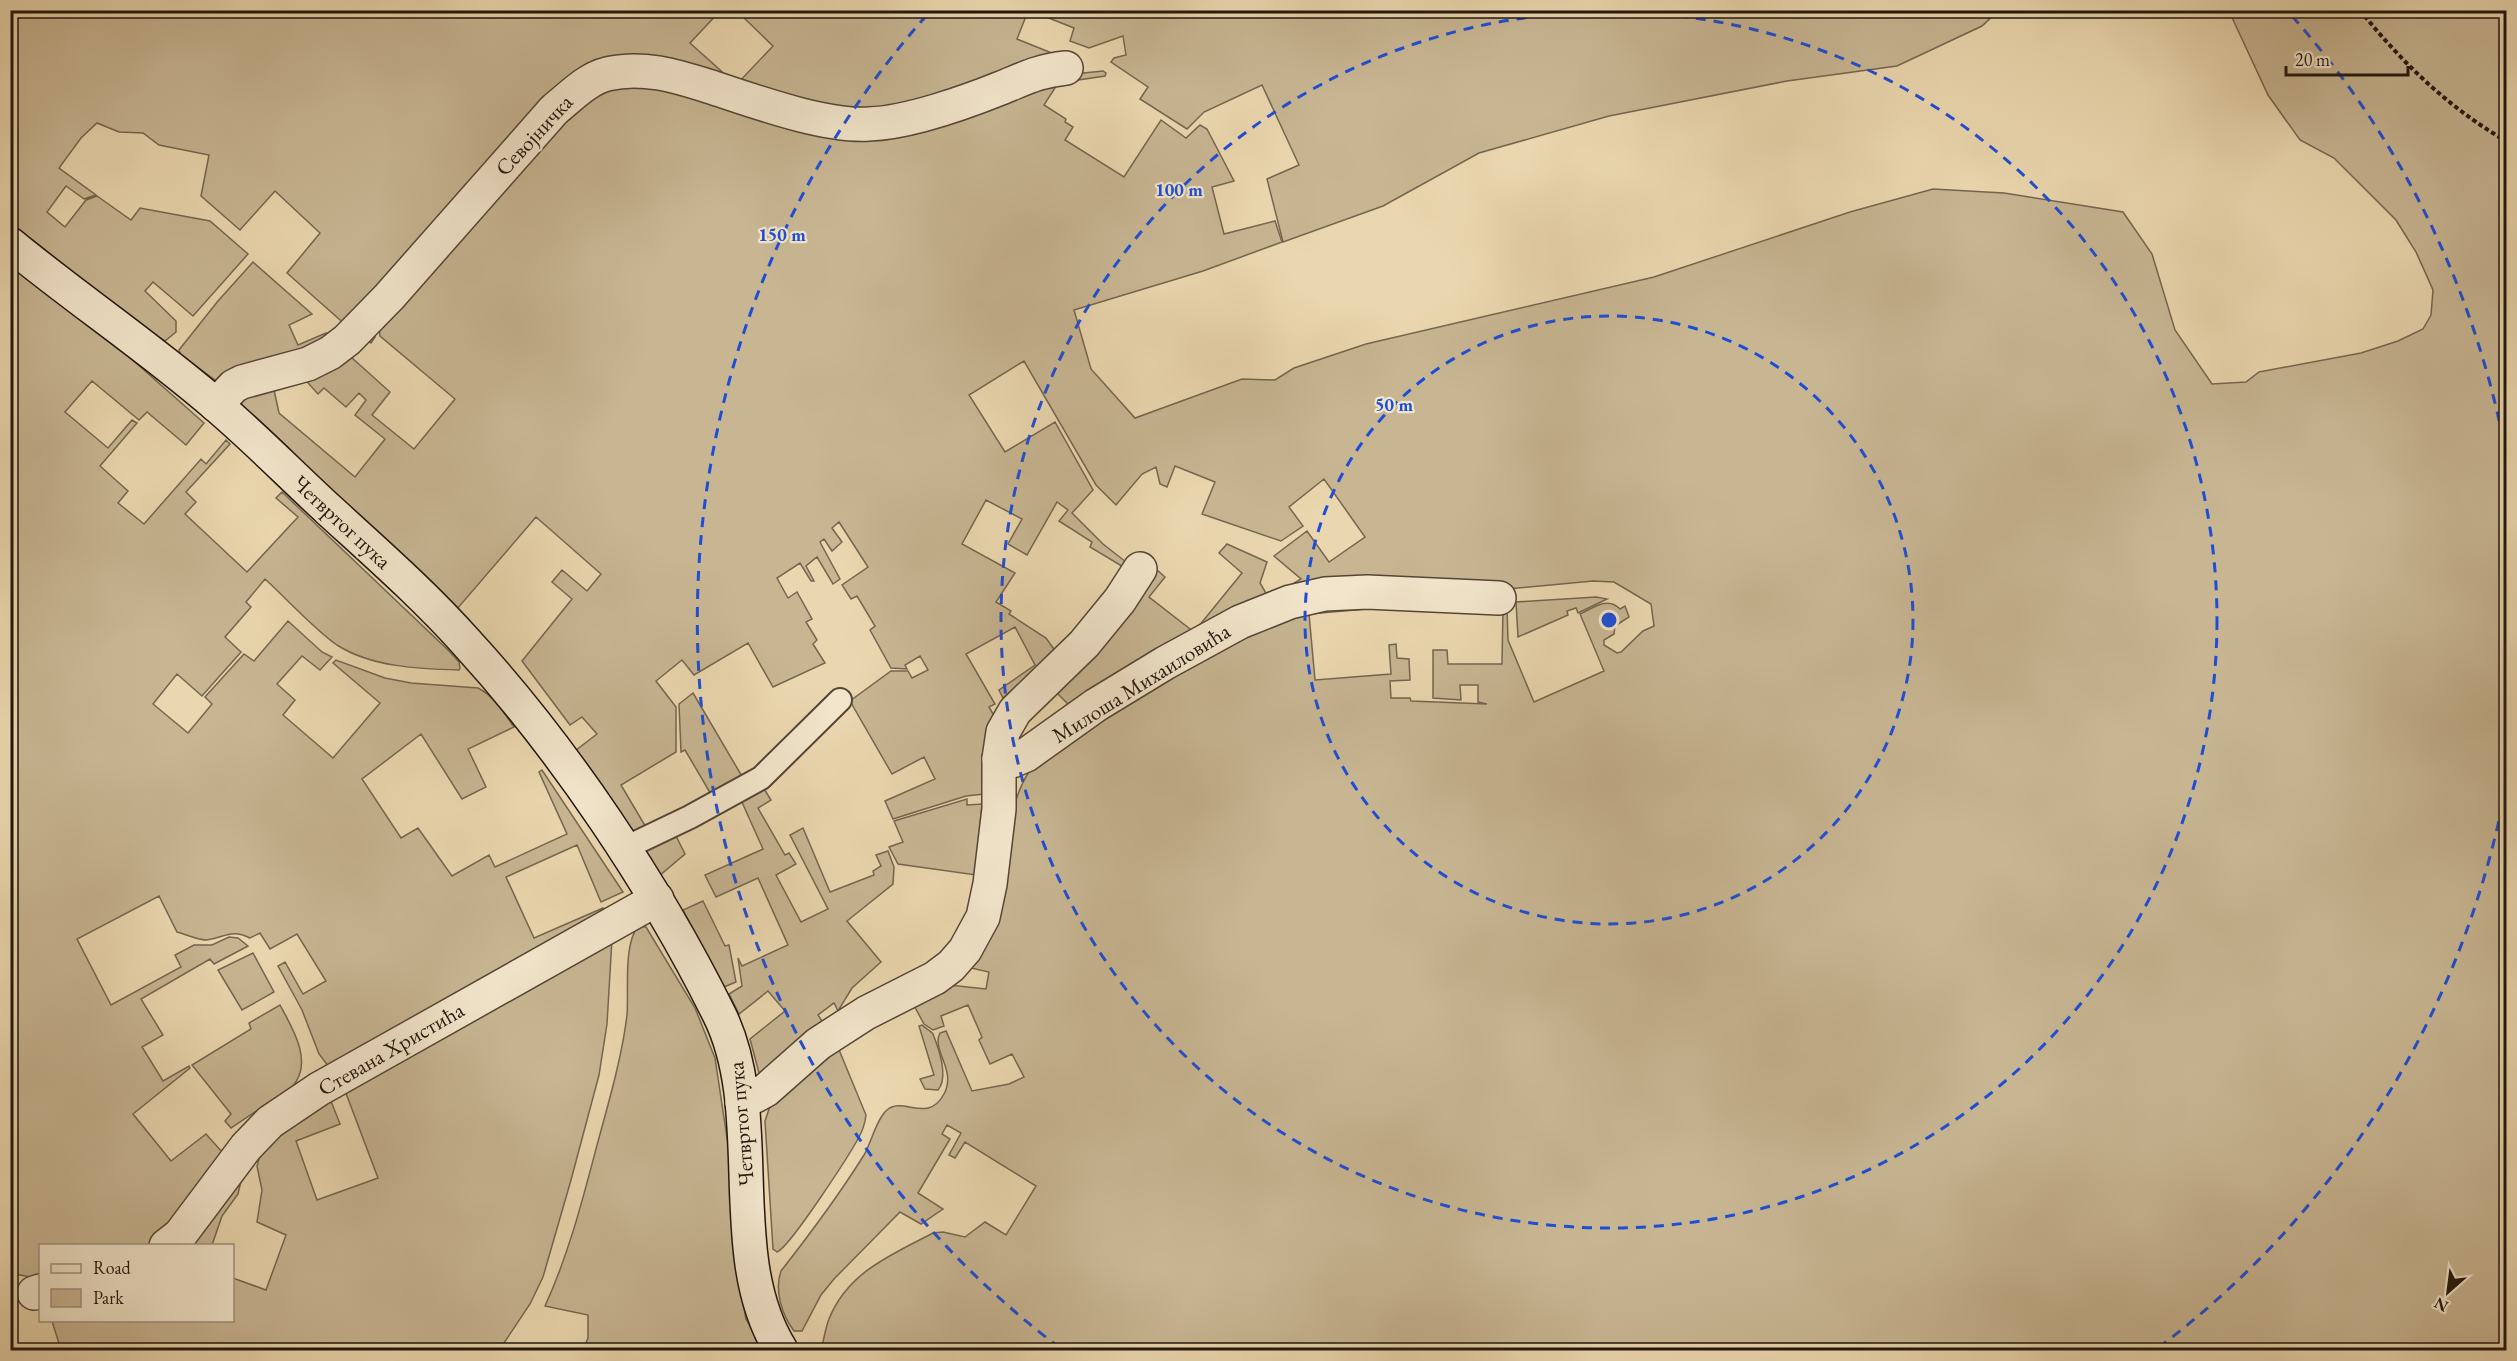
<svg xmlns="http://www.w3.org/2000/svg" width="2517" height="1361" font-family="'EB Garamond',serif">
<rect width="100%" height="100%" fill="#ebd7af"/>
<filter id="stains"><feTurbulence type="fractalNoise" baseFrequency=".00333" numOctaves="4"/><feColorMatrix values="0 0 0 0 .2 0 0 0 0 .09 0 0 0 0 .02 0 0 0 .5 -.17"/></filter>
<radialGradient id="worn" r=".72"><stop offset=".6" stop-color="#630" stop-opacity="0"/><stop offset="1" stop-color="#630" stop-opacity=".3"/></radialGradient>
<g fill="#c8b693" stroke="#746650" stroke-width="1.5">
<polygon points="10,11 720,11 690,43 729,78 622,66 348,327 287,273 320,233 275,191 240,230 201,196 209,155 159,145 143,133 119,132 97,123 81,138 59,168 96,195 84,199 66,186 47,212 65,227 86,200 97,196 131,220 140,208 210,221 248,254 193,316 153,282 145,291 176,321 176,332 165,341 145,329 11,223"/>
<polygon points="740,11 1028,11 1017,39 1064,58 882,116 735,86 773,46 743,17 745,15"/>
<polygon points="1031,11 1998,11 1982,26 1897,66 1787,81 1609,116 1479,153 1383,206 1283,242 1267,179 1299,165 1262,85 1204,112 1187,129 1140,99 1148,87 1111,62 1114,58 1126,55 1123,36 1089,48 1070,41 1074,28"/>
<path d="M2229,11H2506V1350H821C824,1340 825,1329 829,1319C848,1272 891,1255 933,1233L943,1232L965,1237L985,1222L1006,1235L1036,1186L965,1142L955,1158L949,1155L961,1133L947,1125L942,1134L950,1139L918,1193L943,1209L921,1224L900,1212L834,1279L821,1295L802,1331H794C782,1315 774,1290 781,1271C810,1234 839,1195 864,1155C871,1143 877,1118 887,1110C903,1096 928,1124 944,1094C957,1070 931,1050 940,1033L946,1031L972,1091L1009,1084L1024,1077L1012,1054L990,1064L979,1040L982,1037L968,1005L941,1016L944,1026L933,1030L924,1024L911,1000L949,985L986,989L989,972L971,968C980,945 991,922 998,899C1011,855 1004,804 1033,766L1130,692L1305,604L1399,609L1378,608L1309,614L1315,680L1391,674L1389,645L1396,644L1397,658L1409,659L1410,680L1390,681L1391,698H1410L1411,701L1487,704L1478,702V685H1460L1461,700L1433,698V650H1447L1448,664H1502L1503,608H1507L1508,640L1534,702L1604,671L1580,614C1593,608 1608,596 1620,609L1625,606L1629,617L1615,626L1614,634L1604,640V645L1617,653L1621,652L1643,631L1654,626L1651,604L1614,582L1593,581L1497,590L1286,588L1301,579L1274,556L1307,531L1329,562L1365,537L1324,479L1289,507L1303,526L1281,541L1202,514L1215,482L1175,466L1167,487L1160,484L1156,467L1142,474L1116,505L1096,485L1024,361L969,395L1005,452L1055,422L1093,490L1072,513L1103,544L1126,562L1125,568L1090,547L1092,542L1059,521L1068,510L1057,502L1027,555L1008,544L1022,519L986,500L962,544L1015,573L996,602L1011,611L1009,614L1046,638L1056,652L1003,698L999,690L1035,665L1015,627L966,654L995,704L989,707L996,719L984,794L966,796L893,819L885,801L935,779L924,757L892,774L850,701L891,671H908L912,678L928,670L920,656L905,665L907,669L891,668L870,630L875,626L857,596L851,599L842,585L868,567L839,522L832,528L842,542L832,551L824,539L820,542L840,579L833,584L817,557L806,566L814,581H811L800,563L777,578L788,598L797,592L812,619L806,622L817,640L813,644L825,663L773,687L748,643L694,675L682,660L656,681L676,707V752L621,785L647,829L633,836L575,751L597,734L582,717L570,725L522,661L572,599L552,582L562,570L587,591L601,574L536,517L457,609L237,400L273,385L279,413L355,477L385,439L355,415L366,400L359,393L346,407L324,388L318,394L308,383L307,373L365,337H375L371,343L366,340L351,357L390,392L372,415L414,449L455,399L380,336L378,317L581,99L643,79L805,123L1044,77L1103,71L1106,73L1105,76L1058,83L1044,105L1066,119L1065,122L1073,127L1065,140L1124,177L1161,120L1186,138L1200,125L1207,129L1234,181L1212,187L1224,234L1275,221L1282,242L1203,271L1074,310L1091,369L1135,418L1242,379L1275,380L1294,368L1366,344L1654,277L1850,212L1933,189L2004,193L2123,212L2152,254L2175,330L2212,384L2246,382L2259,372L2361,353L2398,341L2423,329L2431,315L2433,290L2416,252L2396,220L2334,158L2300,140L2268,95Z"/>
<polygon points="253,262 312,314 289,325 298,345 326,333 332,341 215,380 180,354 179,350 218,301"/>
<path d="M10,263L127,355L204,423L186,445L147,412L139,420L92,381L65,412L108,448L132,420L137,423L100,466L128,491L118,503L144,524L201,459L206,464L226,440L230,444L186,492L196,502L185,514L247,572L298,517L276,498L282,492L449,651L459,662L460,668L459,670C420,669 371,667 337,645C315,630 286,598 265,579L246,602L251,607L225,637L241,652L202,696L177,674L153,704L188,733L212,704L205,697L244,654L254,661L288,621L322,652L332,657L320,670L302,656L277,684L295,700L283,715L333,758L380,703L333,663L336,660L385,678L411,683L478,688C494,696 504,713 514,727L468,749L486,787L462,799L421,734L362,779L401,838L418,828L452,876L489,855L495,867L567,834L539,772L542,770L623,892L601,902L577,845L506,877L534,938L603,908L606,913L329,1067L319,1054L302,1010L278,966L285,962L303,994L326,981L297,934L270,949L260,933L250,938C231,928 224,938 206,940C197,940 185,934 177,932L159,896L77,939L111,1005L181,967L175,955L194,945H212L229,937L238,938L248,946L214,964L210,959L141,999L163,1035L142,1047L163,1081L189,1066L190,1068L133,1114L171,1161L206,1134L223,1153L167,1234L150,1245L40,1246V1279L10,1273Z"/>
<polygon points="1227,544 1267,562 1260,583 1270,600 1070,706 1054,690 1156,569 1165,577 1149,597 1194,632 1242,573 1219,553"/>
<polygon points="1596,597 1607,599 1578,613 1576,608 1567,611 1568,615 1518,637 1516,602"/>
<polygon points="693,693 743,778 712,796 685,750 681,752 679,704"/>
<polygon points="763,787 771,800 758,808 785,855 789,853 796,864 776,875 801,922 828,909 790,835 803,828 830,892 874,875 873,871 881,866 876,855 888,851 894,867 893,884 847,921 881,962 852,988 838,1011 834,1003 818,1015 822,1021 768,1073 759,1073 750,1039 785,1011 768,991 739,1014 729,994 742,986 738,958 742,966 788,945 758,878 716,897 705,875 763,849 741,800"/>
<polygon points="967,799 967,805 982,804 976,875 898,864 889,847 903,842 894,821"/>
<polygon points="674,832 685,854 659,876 642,847"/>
<polygon points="703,901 725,946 729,945 736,982 724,987 683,910"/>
<path d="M638,926L646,927L695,1008L715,1058L730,1158L741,1292L746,1319L763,1350H583L588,1338V1315L545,1306C568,1256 582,1202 596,1149C607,1108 622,1058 627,1015C629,990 623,946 638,926Z"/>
<polygon points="612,939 607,1024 599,1075 571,1180 543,1277 530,1304 504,1343 491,1350 61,1350 52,1321 232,1320 233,1278 266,1290 286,1235 257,1222 262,1190 257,1166 266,1134 329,1096 340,1124 296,1141 317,1200 378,1178 344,1088"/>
<polygon points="253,953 274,992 242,1010 218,970"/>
<path d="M280,1005C293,1029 314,1063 292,1087L231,1128L225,1121L231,1114L192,1065L251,1029L249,1023Z"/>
<path d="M922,1025C925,1028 931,1031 933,1034C939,1049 949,1077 938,1090L925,1089L920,1079L934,1075L919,1026Z"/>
<path d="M837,1045L866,1115C865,1123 863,1130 859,1137C850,1154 790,1247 777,1252L773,1249L765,1121L770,1106Z"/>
<polygon points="242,1177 238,1194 222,1216 212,1245 183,1246"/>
</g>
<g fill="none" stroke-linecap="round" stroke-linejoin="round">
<g stroke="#534636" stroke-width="26">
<polyline id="lane" points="623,849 690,817 761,778 840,700"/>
</g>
<g stroke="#534636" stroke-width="36">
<g id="street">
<path d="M216,405L234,386L242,382L308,364L330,353L347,340L389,297L554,110C570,97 587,79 607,74C644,65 679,77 714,88C757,102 825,127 869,124C907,123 966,102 1001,88C1026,78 1038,71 1066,68"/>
<polyline points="999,759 1012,761 1026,755 1096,705 1165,663 1240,622 1290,602 1325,594 1367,592 1499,598"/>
<polyline points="742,1103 766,1090 818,1044 866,1013 935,978 951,966 965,950 983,917 990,884 999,809 999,759 1003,732 1015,711 1084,644 1120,600 1140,569"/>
<polyline points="166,1246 180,1235 246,1147 270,1122 319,1089 657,899"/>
<polyline points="34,1293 40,1291"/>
</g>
</g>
<g stroke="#20160d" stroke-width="36">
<path id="secondary" d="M10,244C77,299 150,348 216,405C255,438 291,475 329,510C376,553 424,595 466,642C564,749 655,885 719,1014C769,1114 721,1254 781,1350"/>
</g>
<path stroke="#20160d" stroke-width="4" stroke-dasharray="4.5 3" stroke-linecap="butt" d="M2360,10C2401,62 2449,108 2506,141"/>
<use href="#lane" stroke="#f2e5cb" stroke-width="22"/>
<use href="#street" stroke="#f2e5cb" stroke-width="33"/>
<use href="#secondary" stroke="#f2e5cb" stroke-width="33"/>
</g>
<g fill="none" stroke="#1d4ed8" stroke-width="3" stroke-dasharray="10 8">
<circle cx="1609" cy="620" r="304"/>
<circle cx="1609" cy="620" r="608"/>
<path d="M2506 786A912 912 0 0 1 2158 1348M1060 1348A912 912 0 0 1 926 16M2292 16A912 912 0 0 1 2506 454"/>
</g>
<g text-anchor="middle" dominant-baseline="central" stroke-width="4.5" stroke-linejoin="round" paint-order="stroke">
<g font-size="22" fill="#20160d" stroke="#f2e5cb">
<text transform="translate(534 135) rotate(-47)">Севојничка</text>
<text transform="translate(342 522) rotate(43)">Четвртог пука</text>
<text transform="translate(1141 683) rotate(-32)">Милоша Михаиловића</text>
<text transform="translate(391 1049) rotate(-30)">Стевана Христића</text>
<text transform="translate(741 1124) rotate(-95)">Четвртог пука</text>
</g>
</g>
<circle cx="1609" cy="620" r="9" fill="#1d4ed8" stroke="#f2e5cb" stroke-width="3"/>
<g font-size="18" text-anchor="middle" font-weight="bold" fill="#1d4ed8" stroke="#f2e5cb" stroke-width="4.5" stroke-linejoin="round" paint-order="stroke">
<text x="1179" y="196">100 m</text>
<text x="782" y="241">150 m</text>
<text x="1394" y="411">50 m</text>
</g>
<rect width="2517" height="1361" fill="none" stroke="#ebd7af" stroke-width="36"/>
<rect x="12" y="12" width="2493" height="1337" fill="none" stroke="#20160d" stroke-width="3"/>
<rect x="18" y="18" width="2481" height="1325" fill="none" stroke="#20160d" stroke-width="1.5"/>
<rect x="39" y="1244" width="195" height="78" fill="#f2e5cb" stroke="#9e927f" stroke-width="1.5"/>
<rect x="51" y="1264" width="30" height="9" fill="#f2e5cb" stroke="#9e927f" stroke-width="1.5"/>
<text x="93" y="1274" font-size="18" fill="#20160d">Road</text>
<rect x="51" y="1289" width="30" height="18" fill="#c8b693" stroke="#9e927f" stroke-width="1.5"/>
<text x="93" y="1304" font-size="18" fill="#20160d">Park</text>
<g transform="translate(2448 1292) rotate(208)" stroke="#f2e5cb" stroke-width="4.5" paint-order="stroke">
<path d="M0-4.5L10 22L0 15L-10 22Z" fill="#20160d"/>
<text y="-9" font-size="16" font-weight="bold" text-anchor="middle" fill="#20160d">N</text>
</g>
<path d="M2286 66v9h122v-9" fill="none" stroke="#20160d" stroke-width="3"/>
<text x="2295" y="66" font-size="18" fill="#20160d" stroke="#f2e5cb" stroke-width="4.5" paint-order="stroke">20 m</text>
<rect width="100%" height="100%" filter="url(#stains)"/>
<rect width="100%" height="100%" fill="url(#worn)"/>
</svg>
